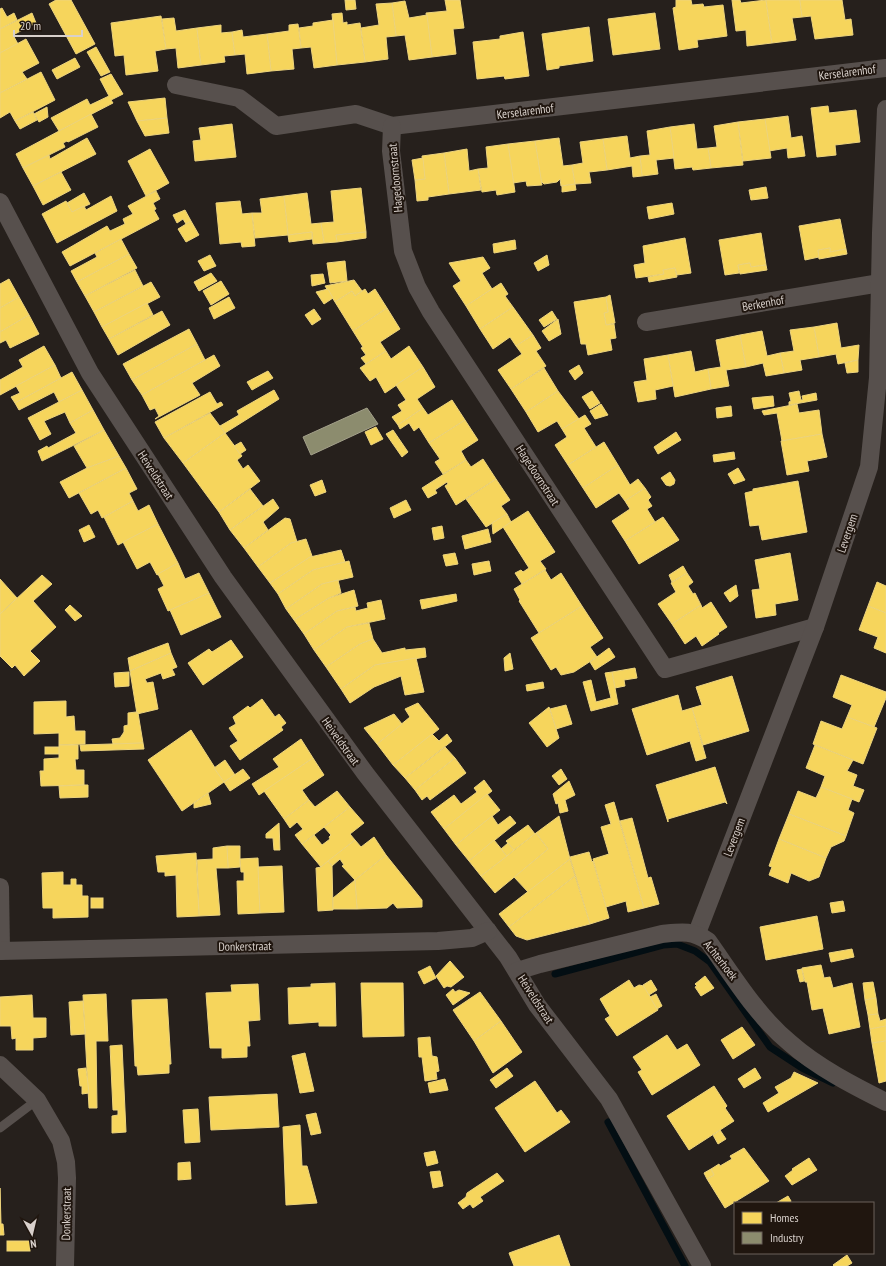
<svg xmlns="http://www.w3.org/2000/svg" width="886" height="1266" font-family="'PT Sans Narrow',sans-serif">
<rect width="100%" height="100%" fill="#26201c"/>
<g fill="#f6d55c" stroke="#edd47d">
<polygon points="56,0 71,0 95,44 76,54 49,4"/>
<polygon points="345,0 355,0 356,9 346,10"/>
<polygon points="445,0 460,0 464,28 453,29 456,54 432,57 426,13 447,11"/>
<polygon points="676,0 691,0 692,5 703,4 704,7 723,5 727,36 697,40 698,47 679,50 673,8 676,7"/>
<polygon points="732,0 740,0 741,3 766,0 772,43 747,46 746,30 736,31"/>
<polygon points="766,0 800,0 802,17 792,18 796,40 772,43"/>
<polygon points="800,0 842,0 845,20 851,19 853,35 815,39 811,16 802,17"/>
<polygon points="405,1 409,18 427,15 432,57 409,60 405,35 396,36 392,3"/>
<polygon points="392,3 396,36 386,37 388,59 365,62 361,28 379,25 376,4"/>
<polygon points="2,8 7,17 14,13 17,20 0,29 0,9"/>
<polygon points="32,13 36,23 13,35 18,44 0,53 0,29"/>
<polygon points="342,13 343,23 347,22 347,25 360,23 365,62 337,65 332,14"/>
<polygon points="655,13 660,49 613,55 608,19"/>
<polygon points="161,16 166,49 155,51 158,71 126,75 124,55 115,56 111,23"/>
<polygon points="174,18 176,31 197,28 201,65 178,68 176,48 166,49 162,19"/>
<polygon points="333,20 337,65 314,68 311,47 301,48 299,28 313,26 313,23"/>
<polygon points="298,24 301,48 292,49 294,69 271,71 267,34 289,31 289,25"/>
<polygon points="221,25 221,33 232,32 235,55 224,56 225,62 201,65 197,28"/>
<polygon points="589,27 593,61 559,66 559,68 547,70 542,34"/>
<polygon points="242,30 243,37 267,34 271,71 247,74 245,54 235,55 232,32"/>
<polygon points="523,32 529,76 505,79 504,76 477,79 473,42 500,39 500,36"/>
<polygon points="26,39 39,63 22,72 27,79 0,93 0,53"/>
<polygon points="96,47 110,72 101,76 87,52"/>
<polygon points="75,58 80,67 57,79 52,70"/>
<polygon points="41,72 55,100 15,121 10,112 0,118 0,93"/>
<polygon points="111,74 123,94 111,100 113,103 59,131 51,118 87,99 90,105 109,96 100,79"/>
<polygon points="165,98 167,118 137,121 128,102"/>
<polygon points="828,106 829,113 856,110 860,142 835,145 836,155 817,157 811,108"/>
<polygon points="47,107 48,117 39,122 34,114"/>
<polygon points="33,112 37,120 20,129 15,121"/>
<polygon points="91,114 98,127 68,142 67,141 63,143 65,147 23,168 16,154"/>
<polygon points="788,116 791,138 802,136 805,156 788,158 787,148 769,151 765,119"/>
<polygon points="167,118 169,133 145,136 137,121"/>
<polygon points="765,119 771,158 743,161 738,122"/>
<polygon points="738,122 743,165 711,168 708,148 717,147 714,126"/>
<polygon points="232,124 236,157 195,161 193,141 201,140 199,128"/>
<polygon points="694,124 697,149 708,148 711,168 693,170 692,167 675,169 670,127"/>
<polygon points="670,127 674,158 656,160 658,174 642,176 640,156 650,155 647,131"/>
<polygon points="627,136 630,158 640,156 642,176 633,177 632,166 607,170 603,139"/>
<polygon points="87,138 96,154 33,186 23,168 49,155 50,159"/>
<polygon points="559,138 563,166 572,165 575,184 561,186 560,179 557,182 544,184 541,181 535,141"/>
<polygon points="603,139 607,170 589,172 591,183 575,184 572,165 583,163 580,142"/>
<polygon points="535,141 542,185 527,186 526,181 513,183 508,144"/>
<polygon points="508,144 515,192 497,195 496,190 482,192 478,169 488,168 486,147"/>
<polygon points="150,149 169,183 146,196 128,161"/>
<polygon points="467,149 469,171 478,169 481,190 449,194 444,153"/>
<polygon points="444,153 449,194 428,197 428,200 417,201 415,180 425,179 422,156"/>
<polygon points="423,158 425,179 415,180 412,160"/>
<polygon points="61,172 71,190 43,205 33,186"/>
<polygon points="575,184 576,190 562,192 562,186"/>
<polygon points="766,187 768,198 751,200 749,190"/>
<polygon points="361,188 366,232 336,235 337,242 324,243 321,223 334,222 331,191"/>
<polygon points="156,191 160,199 153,203 156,209 154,210 159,219 70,266 62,252 107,226 110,231 125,224 123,219 133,214 128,206"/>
<polygon points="84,193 90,204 72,212 67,203"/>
<polygon points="307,193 311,224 321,223 324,243 313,244 312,232 288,235 284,196"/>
<polygon points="111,196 117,211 57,243 42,214 66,201 72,212 84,206 86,210"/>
<polygon points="284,196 288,235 255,238 252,213 262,213 260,199"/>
<polygon points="240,201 242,214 252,213 255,246 242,247 241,242 220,244 216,203"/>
<polygon points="672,203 674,214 649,219 647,207"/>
<polygon points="185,210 191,221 186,224 183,219 177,223 173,215"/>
<polygon points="840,219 846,249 830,252 830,248 818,250 819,257 805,260 799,226"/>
<polygon points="191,221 199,235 186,242 178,229"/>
<polygon points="312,232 312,239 289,242 288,235"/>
<polygon points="366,232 366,238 337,242 336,235"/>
<polygon points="761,233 766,265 751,267 750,263 738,265 739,273 725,275 719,240"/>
<polygon points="685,238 691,273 677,275 675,268 663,270 664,274 636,278 634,265 645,263 643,246"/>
<polygon points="121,239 129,254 77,282 71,271 97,257 95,253"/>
<polygon points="515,240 516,249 494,253 493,244"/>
<polygon points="830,248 830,252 846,249 847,254 819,259 818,250"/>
<polygon points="129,254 137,268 85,296 77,282"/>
<polygon points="210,255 216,266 204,271 198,261"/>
<polygon points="547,255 549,265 538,271 534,263"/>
<polygon points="483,257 490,268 482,273 492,289 466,306 453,286 461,281 449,263"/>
<polygon points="345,261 347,281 330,283 327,263"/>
<polygon points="750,263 751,267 766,265 767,270 740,274 738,265"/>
<polygon points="675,268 677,277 649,282 648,277 664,274 663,270"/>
<polygon points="135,270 143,286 94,312 85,296"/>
<polygon points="211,273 217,281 199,291 194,282"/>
<polygon points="323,274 325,283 312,286 311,275"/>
<polygon points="9,279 19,297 0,308 0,284"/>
<polygon points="354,280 362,291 355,296 352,291 335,302 325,286"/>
<polygon points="221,281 229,294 211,305 203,291"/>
<polygon points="151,282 160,297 102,327 94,312"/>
<polygon points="501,283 508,294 505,296 513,307 480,329 466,306"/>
<polygon points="328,289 333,298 324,304 316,292"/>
<polygon points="365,289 368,294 375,289 387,308 353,331 335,302 352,291 355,296"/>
<polygon points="610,295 615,323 606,325 604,313 608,312 606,297"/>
<polygon points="19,297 29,315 0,332 0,308"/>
<polygon points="229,297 235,308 214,319 209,308"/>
<polygon points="606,297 608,312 604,313 606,325 614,324 616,338 610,339 612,350 588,355 586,344 581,344 574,302"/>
<polygon points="147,303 153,315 109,339 102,327"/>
<polygon points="513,307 533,335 516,346 510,337 493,349 480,329"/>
<polygon points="387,308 400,329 380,342 386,351 366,364 361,358 366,355 361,348 363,347 353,331"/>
<polygon points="314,309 321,319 312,325 305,315"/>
<polygon points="162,311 170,325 118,355 109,339"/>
<polygon points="552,311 557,319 544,327 539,320"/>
<polygon points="29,315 39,334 10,348 6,340 0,343 0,332"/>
<polygon points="558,319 561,334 549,341 542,331"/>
<polygon points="837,323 841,348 859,345 858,360 838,364 836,354 819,357 814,327"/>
<polygon points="814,327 819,357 800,360 802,370 784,373 780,353 794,351 790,330"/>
<polygon points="189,329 197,344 132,380 123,364"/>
<polygon points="762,331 767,356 780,353 784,373 766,376 763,363 746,367 740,335"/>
<polygon points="533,335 541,348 536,351 546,366 511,389 498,370 522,354 516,346"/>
<polygon points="740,335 746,367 726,370 729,386 711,389 708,369 721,367 716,340"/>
<polygon points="197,344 205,360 142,395 132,380"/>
<polygon points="44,346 55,365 0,395 0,380 23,367 19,360"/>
<polygon points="409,346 423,367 385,393 376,377 370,381 360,368 386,351 391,359"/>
<polygon points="691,351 695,372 708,369 711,389 675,397 668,355"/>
<polygon points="214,355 220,366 192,383 200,395 155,419 159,416 155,408 150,410 142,395"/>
<polygon points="668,355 673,386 655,390 656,399 638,402 634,382 647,380 644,359"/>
<polygon points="858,360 858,372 847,373 845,363"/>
<polygon points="55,365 61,378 15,403 11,397 20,393 16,386"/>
<polygon points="579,365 583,373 575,380 569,371"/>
<polygon points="423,367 435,387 417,399 423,408 398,425 392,417 402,411 398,405 406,400 396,385"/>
<polygon points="544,368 558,391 526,412 511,389"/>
<polygon points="268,371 273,378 252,390 247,382"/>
<polygon points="72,372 82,390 59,402 54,392 19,410 15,403"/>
<polygon points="82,390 93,410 70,423 65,412 44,421 51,434 40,440 28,418"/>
<polygon points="274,390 279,399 225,433 220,426 239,415 237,411"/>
<polygon points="558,391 579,419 562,429 557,421 538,432 526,412"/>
<polygon points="592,391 600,403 590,409 582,397"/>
<polygon points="799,391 801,400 803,400 802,396 816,393 817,400 789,405 789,402 791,401 789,393"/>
<polygon points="210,392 217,404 221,402 223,405 164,438 155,422"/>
<polygon points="773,396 774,406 754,409 752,398"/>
<polygon points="452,400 465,420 429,443 419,427 414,431 409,423 400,429 398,425 423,408 428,415"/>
<polygon points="601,404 608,415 595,419 590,411"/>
<polygon points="797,404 799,413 819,410 822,434 782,441 777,413 764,415 762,411"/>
<polygon points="731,406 732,416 717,418 716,408"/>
<polygon points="93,410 104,430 42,461 38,451 47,446 48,448 76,433 70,423"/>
<polygon points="210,413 225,433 183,463 164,438"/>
<polygon points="585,415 591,424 584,428 596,447 568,465 555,445 567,437 562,429"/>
<polygon points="465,420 478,440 461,451 466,460 443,474 435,462 440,459 429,443"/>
<polygon points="376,427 383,439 371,445 365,432"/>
<polygon points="104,430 119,456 87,468 74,446"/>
<polygon points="393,430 408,452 402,457 386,434"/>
<polygon points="676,432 681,440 658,454 654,447"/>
<polygon points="225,433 242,456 237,460 243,469 248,465 260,481 219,512 183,463"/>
<polygon points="822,434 827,457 807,461 809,471 787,475 781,441"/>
<polygon points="241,442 246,450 240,454 234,446"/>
<polygon points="604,442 618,465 583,488 568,465"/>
<polygon points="734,452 735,459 714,462 713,455"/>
<polygon points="119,456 126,468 69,498 60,482 87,468"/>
<polygon points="483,459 496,479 456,505 445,486 448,484 447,482 435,490 437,493 428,498 422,488 466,460 471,467"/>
<polygon points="618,465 630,485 638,479 645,488 625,501 619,493 596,508 583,488"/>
<polygon points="126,468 137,489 129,493 133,501 102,518 98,510 91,514 79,493"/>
<polygon points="738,468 745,480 734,484 728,474"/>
<polygon points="670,472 675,480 674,484 670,486 666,485 661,478"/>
<polygon points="496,479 510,500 501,506 507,514 486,527 466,499"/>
<polygon points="322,480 326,492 315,496 310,485"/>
<polygon points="798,481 807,532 762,540 759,525 750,526 745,493 753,491 753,489"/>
<polygon points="645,488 651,497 648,500 652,506 647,509 655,522 625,541 612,521 630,509 625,501"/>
<polygon points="250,489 263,506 230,530 219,512"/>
<polygon points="273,499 279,508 263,522 268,530 244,548 230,530"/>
<polygon points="406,500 411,510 394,518 390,508"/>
<polygon points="133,501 138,511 149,505 158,524 118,545 104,517"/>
<polygon points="528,511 555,552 540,561 546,569 522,584 515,573 521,570 523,572 529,568 503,527"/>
<polygon points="507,514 511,522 493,534 492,523"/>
<polygon points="663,517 679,540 639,564 625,541"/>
<polygon points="285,518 290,519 297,542 291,543 258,567 244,548"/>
<polygon points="158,524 178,563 157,575 150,562 137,569 123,542"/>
<polygon points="89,525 95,537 84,542 79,530"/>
<polygon points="442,526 444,538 434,540 432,528"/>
<polygon points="488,529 491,542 465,549 462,536"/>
<polygon points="306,539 312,556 270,583 258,567 291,543"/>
<polygon points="341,550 345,562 313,570 278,594 270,583 310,557"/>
<polygon points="455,553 458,564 446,566 443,555"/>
<polygon points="790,553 798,600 775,604 776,615 756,618 752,590 760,589 755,560"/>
<polygon points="349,561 353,577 322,584 286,609 278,594 313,570"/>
<polygon points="489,561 491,571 474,575 472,564"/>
<polygon points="178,563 185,579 199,573 209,593 168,611 158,589 164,586 158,574"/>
<polygon points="683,566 687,573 672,582 669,575"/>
<polygon points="545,570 551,580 561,573 582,606 539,633 519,601 520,600 514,589"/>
<polygon points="687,573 693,582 688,586 693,594 695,593 701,605 672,624 658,604 676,592 671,583"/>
<polygon points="42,575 52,584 33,601 56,627 30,651 40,661 24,676 15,665 12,668 0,656 0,614"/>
<polygon points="0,579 17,598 0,614"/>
<polygon points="338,580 341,593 329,598 294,620 286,609 322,584"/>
<polygon points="877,582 886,586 886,613 868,606"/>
<polygon points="736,585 738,596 730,602 724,593"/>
<polygon points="354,590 358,606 337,611 304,634 294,620 329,598"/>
<polygon points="209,593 221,617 181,635 170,610"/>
<polygon points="456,594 457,601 422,609 420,600"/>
<polygon points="381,600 385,619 347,627 314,650 304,634 337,611 355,607 356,611 368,608 367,603"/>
<polygon points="711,602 727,627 718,633 719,634 702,646 696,636 685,644 672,624 701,605 702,608"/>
<polygon points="70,605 82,616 75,621 65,610"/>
<polygon points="582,606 603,638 590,647 597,657 574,672 561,675 556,667 551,670 531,638"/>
<polygon points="868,606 886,613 886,653 874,648 878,637 859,630"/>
<polygon points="369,623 373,639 360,644 326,667 314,650 347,627"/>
<polygon points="373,639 382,653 405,648 405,650 425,648 426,657 375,665 341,689 326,667 360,644"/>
<polygon points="231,640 243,657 203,685 188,663 209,649 212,652"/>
<polygon points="168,643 171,653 130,671 128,658"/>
<polygon points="609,648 615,657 595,670 590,662"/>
<polygon points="171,653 177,667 172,669 175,675 163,679 161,673 145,679 147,683 153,682 158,709 137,714 130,671"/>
<polygon points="510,653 513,669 505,671 504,658"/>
<polygon points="416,658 424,692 405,695 401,676 374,687 350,703 341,689 375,665"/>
<polygon points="635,668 637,678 624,680 625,686 615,688 612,672"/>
<polygon points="129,672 129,686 115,687 114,673"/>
<polygon points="612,672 618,704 591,711 583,682 591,680 596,702 611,698 605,673"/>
<polygon points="841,675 886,692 886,698 874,727 847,717 852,705 833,697"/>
<polygon points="732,676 749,731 703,745 692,708 702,705 696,687"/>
<polygon points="543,682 544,688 527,691 526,685"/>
<polygon points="678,695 682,711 692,708 706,758 696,761 690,741 647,755 632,709"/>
<polygon points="262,699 275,717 279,714 286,723 281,727 283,730 240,760 230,746 238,741 229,728 236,724 233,717 248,706 250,708"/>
<polygon points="66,701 66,717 74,716 75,731 85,731 85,744 59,745 59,733 34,734 34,702"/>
<polygon points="418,703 439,729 393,765 377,744 410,717 405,709"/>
<polygon points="566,705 572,724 556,729 550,709"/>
<polygon points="549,707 559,738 547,747 529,723"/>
<polygon points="136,712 138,713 143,743 113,744 112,739 120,738 124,732 124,726 128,725 128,713"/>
<polygon points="394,714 402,724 377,744 364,728"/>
<polygon points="847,717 877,728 863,764 813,744 821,721 842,729"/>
<polygon points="191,730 224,782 182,811 148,760"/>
<polygon points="432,734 439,741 447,734 452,741 405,778 393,765"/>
<polygon points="301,739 313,758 259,795 252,784 279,767 273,759"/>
<polygon points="143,743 144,749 81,751 80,745"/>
<polygon points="59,745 78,745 78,759 75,759 76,770 84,770 84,785 41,786 40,771 44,771 44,759 59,758"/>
<polygon points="815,745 853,760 847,771 857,775 853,786 864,790 859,802 821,787 825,776 806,768"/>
<rect x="45" y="747" width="14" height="7"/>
<polygon points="445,747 455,758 415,790 405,778"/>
<polygon points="313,758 324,775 302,790 309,800 284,819 264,791"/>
<polygon points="455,758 466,773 430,800 427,796 422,800 415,790"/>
<polygon points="225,760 235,775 224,782 214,768"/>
<polygon points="715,767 727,804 725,802 668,819 668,822 656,785"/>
<polygon points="243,769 250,778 230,791 224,782"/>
<polygon points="561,769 567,779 559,785 552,776"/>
<polygon points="484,780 492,791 444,829 431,812 454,795 461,804 477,792 474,788"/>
<polygon points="569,781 575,795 565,800 568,811 560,813 558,803 556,804 553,794"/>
<polygon points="84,785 88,785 88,797 60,798 59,786"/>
<polygon points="821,787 852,799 848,810 854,813 846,836 789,814 798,791 816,798"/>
<polygon points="337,791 350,807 302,844 295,835 303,829 297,822 290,828 284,819 309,800 315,807"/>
<polygon points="208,793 211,804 194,808 194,803"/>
<polygon points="487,794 500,810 456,845 444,829"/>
<polygon points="614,802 644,908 628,912 626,901 606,907 593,859 609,854 601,827 611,824 605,805"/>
<polygon points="350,807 364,823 350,834 355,840 321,867 302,844 314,835 322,845 330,839 329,837 331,835 324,827"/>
<polygon points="789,814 846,836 844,841 831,847 826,858 779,839"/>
<polygon points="492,816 498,825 510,816 516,823 469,861 456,845"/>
<polygon points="559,816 570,859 528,892 514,877 548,849 536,833"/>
<polygon points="632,818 648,878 651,877 659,904 644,908 620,821"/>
<polygon points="279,823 280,850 274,850 273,838 266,838 266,834"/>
<polygon points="528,825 535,834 514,850 506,841"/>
<polygon points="536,833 548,849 495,893 481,876"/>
<polygon points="374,837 386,855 355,880 342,866 344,865 340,859 332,866 328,861 355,840 361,847"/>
<polygon points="779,839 826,858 819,877 809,881 791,873 788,883 769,875 772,867 769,866"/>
<polygon points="494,840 507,856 481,876 469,861"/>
<polygon points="508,843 514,850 507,856 501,849"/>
<polygon points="227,846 240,846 240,867 228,868"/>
<polygon points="227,846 228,868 216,868 220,915 199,916 197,860 213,859 213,848"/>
<polygon points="589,852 592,862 593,861 609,918 590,924 570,857"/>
<polygon points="196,853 199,916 177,917 176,875 165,876 165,872 158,872 156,856"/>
<polygon points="386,855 422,900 422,907 397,908 393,903 387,908 357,909 355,880"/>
<polygon points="258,858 260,913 238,914 237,881 244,881 244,872 241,872 240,859"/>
<polygon points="570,859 575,876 509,927 499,914"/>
<polygon points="328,861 332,866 333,910 318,911 316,868 321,867"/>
<polygon points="282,866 284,912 260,913 258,867"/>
<polygon points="63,872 63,885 71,885 71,879 76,879 76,885 82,885 82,896 88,896 88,917 53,918 53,908 43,908 42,873"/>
<polygon points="575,876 590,924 527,940 516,936 509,927"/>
<polygon points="355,880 357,909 333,909 333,898"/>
<rect x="91" y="898" width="12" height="10"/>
<polygon points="843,901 845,911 832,913 830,903"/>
<polygon points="817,916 823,949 766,960 760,927"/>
<polygon points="852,949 854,957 831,962 829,953"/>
<polygon points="450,961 464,977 451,987 447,986 444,988 436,976"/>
<polygon points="821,965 824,978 830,977 833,988 852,983 860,1027 829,1034 823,1008 812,1010 807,982 805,982 802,968"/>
<polygon points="430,966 436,978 424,984 418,972"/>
<polygon points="802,969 804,981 800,982 797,970"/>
<polygon points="705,976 714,988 701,996 695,987 697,986 695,984"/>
<polygon points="629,980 634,988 639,985 644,986 658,1010 617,1036 605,1019 610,1016 600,999"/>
<polygon points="651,980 657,990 649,995 643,985"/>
<polygon points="873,982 876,998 865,1000 863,983"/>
<polygon points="335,983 336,1026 319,1026 319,1022 289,1024 288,988 311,987 311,984"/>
<polygon points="361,983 403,983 404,1036 363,1037"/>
<polygon points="258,984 260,1020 248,1021 250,1046 247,1046 247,1057 222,1058 222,1048 210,1048 206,993 232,992 231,985"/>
<polygon points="453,989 455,992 459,990 470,993 453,1005 446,995"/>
<polygon points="480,992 501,1021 474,1041 453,1010"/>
<polygon points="106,994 108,1041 96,1041 97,1108 89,1108 83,995"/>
<polygon points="656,994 662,1006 657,1009 650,997"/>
<polygon points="32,995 33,1018 46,1018 46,1037 33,1038 33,1050 16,1050 16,1038 12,1039 11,1026 0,1026 0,997"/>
<polygon points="876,998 878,1014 868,1015 865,1000"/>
<polygon points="167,999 171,1064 169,1064 169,1073 138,1075 137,1066 135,1066 132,1000"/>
<polygon points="83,1001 85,1034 71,1035 69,1002"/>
<polygon points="878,1014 880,1021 886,1019 886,1026 870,1029 868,1015"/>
<polygon points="501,1021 522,1052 493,1073 474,1041"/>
<polygon points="886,1026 886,1041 872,1043 870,1029"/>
<polygon points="742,1027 755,1045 733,1059 721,1040"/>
<polygon points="667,1035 677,1050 687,1044 700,1065 652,1095 638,1072 642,1070 633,1057"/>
<polygon points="430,1037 432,1056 437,1057 439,1071 436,1072 437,1079 425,1081 422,1057 419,1057 418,1038"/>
<polygon points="886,1041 886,1081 879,1083 872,1043"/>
<polygon points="122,1045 126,1132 112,1133 112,1116 118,1115 118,1110 113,1110 110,1046"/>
<polygon points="305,1053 314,1091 300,1093 292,1056"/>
<polygon points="86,1068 89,1093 82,1094 82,1086 80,1086 78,1069"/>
<polygon points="507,1068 513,1076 496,1088 490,1080"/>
<polygon points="755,1068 761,1078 744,1088 738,1079"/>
<polygon points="794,1072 818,1083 768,1112 763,1103 779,1093 775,1087 791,1078"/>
<polygon points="445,1079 448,1090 430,1093 428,1083"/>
<polygon points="535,1081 557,1113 561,1110 570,1122 525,1152 495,1108"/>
<polygon points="714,1086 727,1106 725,1108 734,1121 689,1150 667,1116"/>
<polygon points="277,1094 279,1127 211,1130 209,1097"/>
<polygon points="198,1109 200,1142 185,1143 183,1110"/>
<polygon points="316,1113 321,1133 311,1135 306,1115"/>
<polygon points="300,1125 302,1166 307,1166 317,1203 286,1205 283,1127"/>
<polygon points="720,1130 726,1139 718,1144 713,1135"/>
<polygon points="744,1148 769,1181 725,1208 707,1179 714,1175 711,1169 719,1164 720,1166 732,1159 730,1156"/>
<polygon points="435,1151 438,1163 427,1166 424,1153"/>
<polygon points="809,1158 817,1170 792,1185 785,1176 793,1170 792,1169"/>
<polygon points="190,1162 191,1179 178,1180 178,1163"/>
<polygon points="711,1169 714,1175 707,1179 704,1173"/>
<polygon points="440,1171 443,1186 433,1188 430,1172"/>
<polygon points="497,1173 504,1181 480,1197 483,1201 473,1208 470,1204 463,1209 458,1203 466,1197 467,1193"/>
<polygon points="0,1188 1,1224 3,1224 4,1235 0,1235"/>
<polygon points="788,1196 791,1201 790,1203 776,1203"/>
<polygon points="559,1235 570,1266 514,1266 509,1253"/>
<rect x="7" y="1241" width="23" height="10"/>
<polygon points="847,1255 852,1263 847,1266 834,1266 833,1265"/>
</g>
<polygon fill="#8c8c6e" stroke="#a3a08a" points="367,408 378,424 311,455 303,437"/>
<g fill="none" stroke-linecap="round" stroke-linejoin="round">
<g stroke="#030e13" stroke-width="7">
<polyline points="555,974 663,945 677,944 695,951 710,962 770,1047 802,1068 833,1083"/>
<polyline points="608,1122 685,1266"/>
</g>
<polyline stroke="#57504d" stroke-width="9" points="0,1128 37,1100"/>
<g stroke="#57504d" stroke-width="18">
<polyline points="176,85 239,98 276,126 356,114 392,126 886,68"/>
<polyline points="392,126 391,151 403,251 417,287 431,312 665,669 815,627"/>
<polyline points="0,202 90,373 223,577 365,773 508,957 537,1005 609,1099 702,1266"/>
<polyline points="646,322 880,283"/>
<polyline points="0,887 1,951"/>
<polyline points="697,933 815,627 869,467 878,378 881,233 886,109"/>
<polyline points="0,951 438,941 472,938 488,931"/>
<path d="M517,971L540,964L662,934C682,932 691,930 708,941C733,976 757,1016 790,1043C817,1067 854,1086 886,1102"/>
<polyline points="0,1065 37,1100 61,1141 66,1162 67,1178 65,1266"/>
</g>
</g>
<g text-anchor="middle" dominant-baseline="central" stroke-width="4" stroke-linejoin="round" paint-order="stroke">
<g font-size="12" fill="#d8d0cb" stroke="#20160f">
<text transform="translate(847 72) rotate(-7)">Kerselarenhof</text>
<text transform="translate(525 111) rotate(-7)">Kerselarenhof</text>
<text transform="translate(395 178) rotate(-95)">Hagedoornstraat</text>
<text transform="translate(763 303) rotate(-10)">Berkenhof</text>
<text transform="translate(156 475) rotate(57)">Heiveldstraat</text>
<text transform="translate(538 475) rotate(57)">Hagedoornstraat</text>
<text transform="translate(847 533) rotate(-71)">Levergem</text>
<text transform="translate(341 741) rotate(54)">Heiveldstraat</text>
<text transform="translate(734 837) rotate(-69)">Levergem</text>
<text transform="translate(245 946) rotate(-1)">Donkerstraat</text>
<text transform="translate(721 960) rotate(52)">Achterhoek</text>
<text transform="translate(536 999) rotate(57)">Heiveldstraat</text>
<text transform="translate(66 1214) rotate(-89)">Donkerstraat</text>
</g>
</g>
<rect x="734" y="1202" width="140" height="52" fill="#20160f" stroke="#6a605a"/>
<rect x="742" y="1212" width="20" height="12" fill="#f6d55c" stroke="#6a605a"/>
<text x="770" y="1222" font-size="12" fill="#d8d0cb">Homes</text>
<rect x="742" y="1232" width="20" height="12" fill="#8c8c6e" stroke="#6a605a"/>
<text x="770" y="1242" font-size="12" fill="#d8d0cb">Industry</text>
<g transform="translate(32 1234) rotate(172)" stroke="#20160f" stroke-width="3" paint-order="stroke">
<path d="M0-3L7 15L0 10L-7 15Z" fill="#d8d0cb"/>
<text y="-6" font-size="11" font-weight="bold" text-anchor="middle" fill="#d8d0cb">N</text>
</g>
<path d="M14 30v6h68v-6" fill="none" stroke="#d8d0cb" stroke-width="2"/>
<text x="20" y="30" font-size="12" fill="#d8d0cb" stroke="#20160f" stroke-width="3" paint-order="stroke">20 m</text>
</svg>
